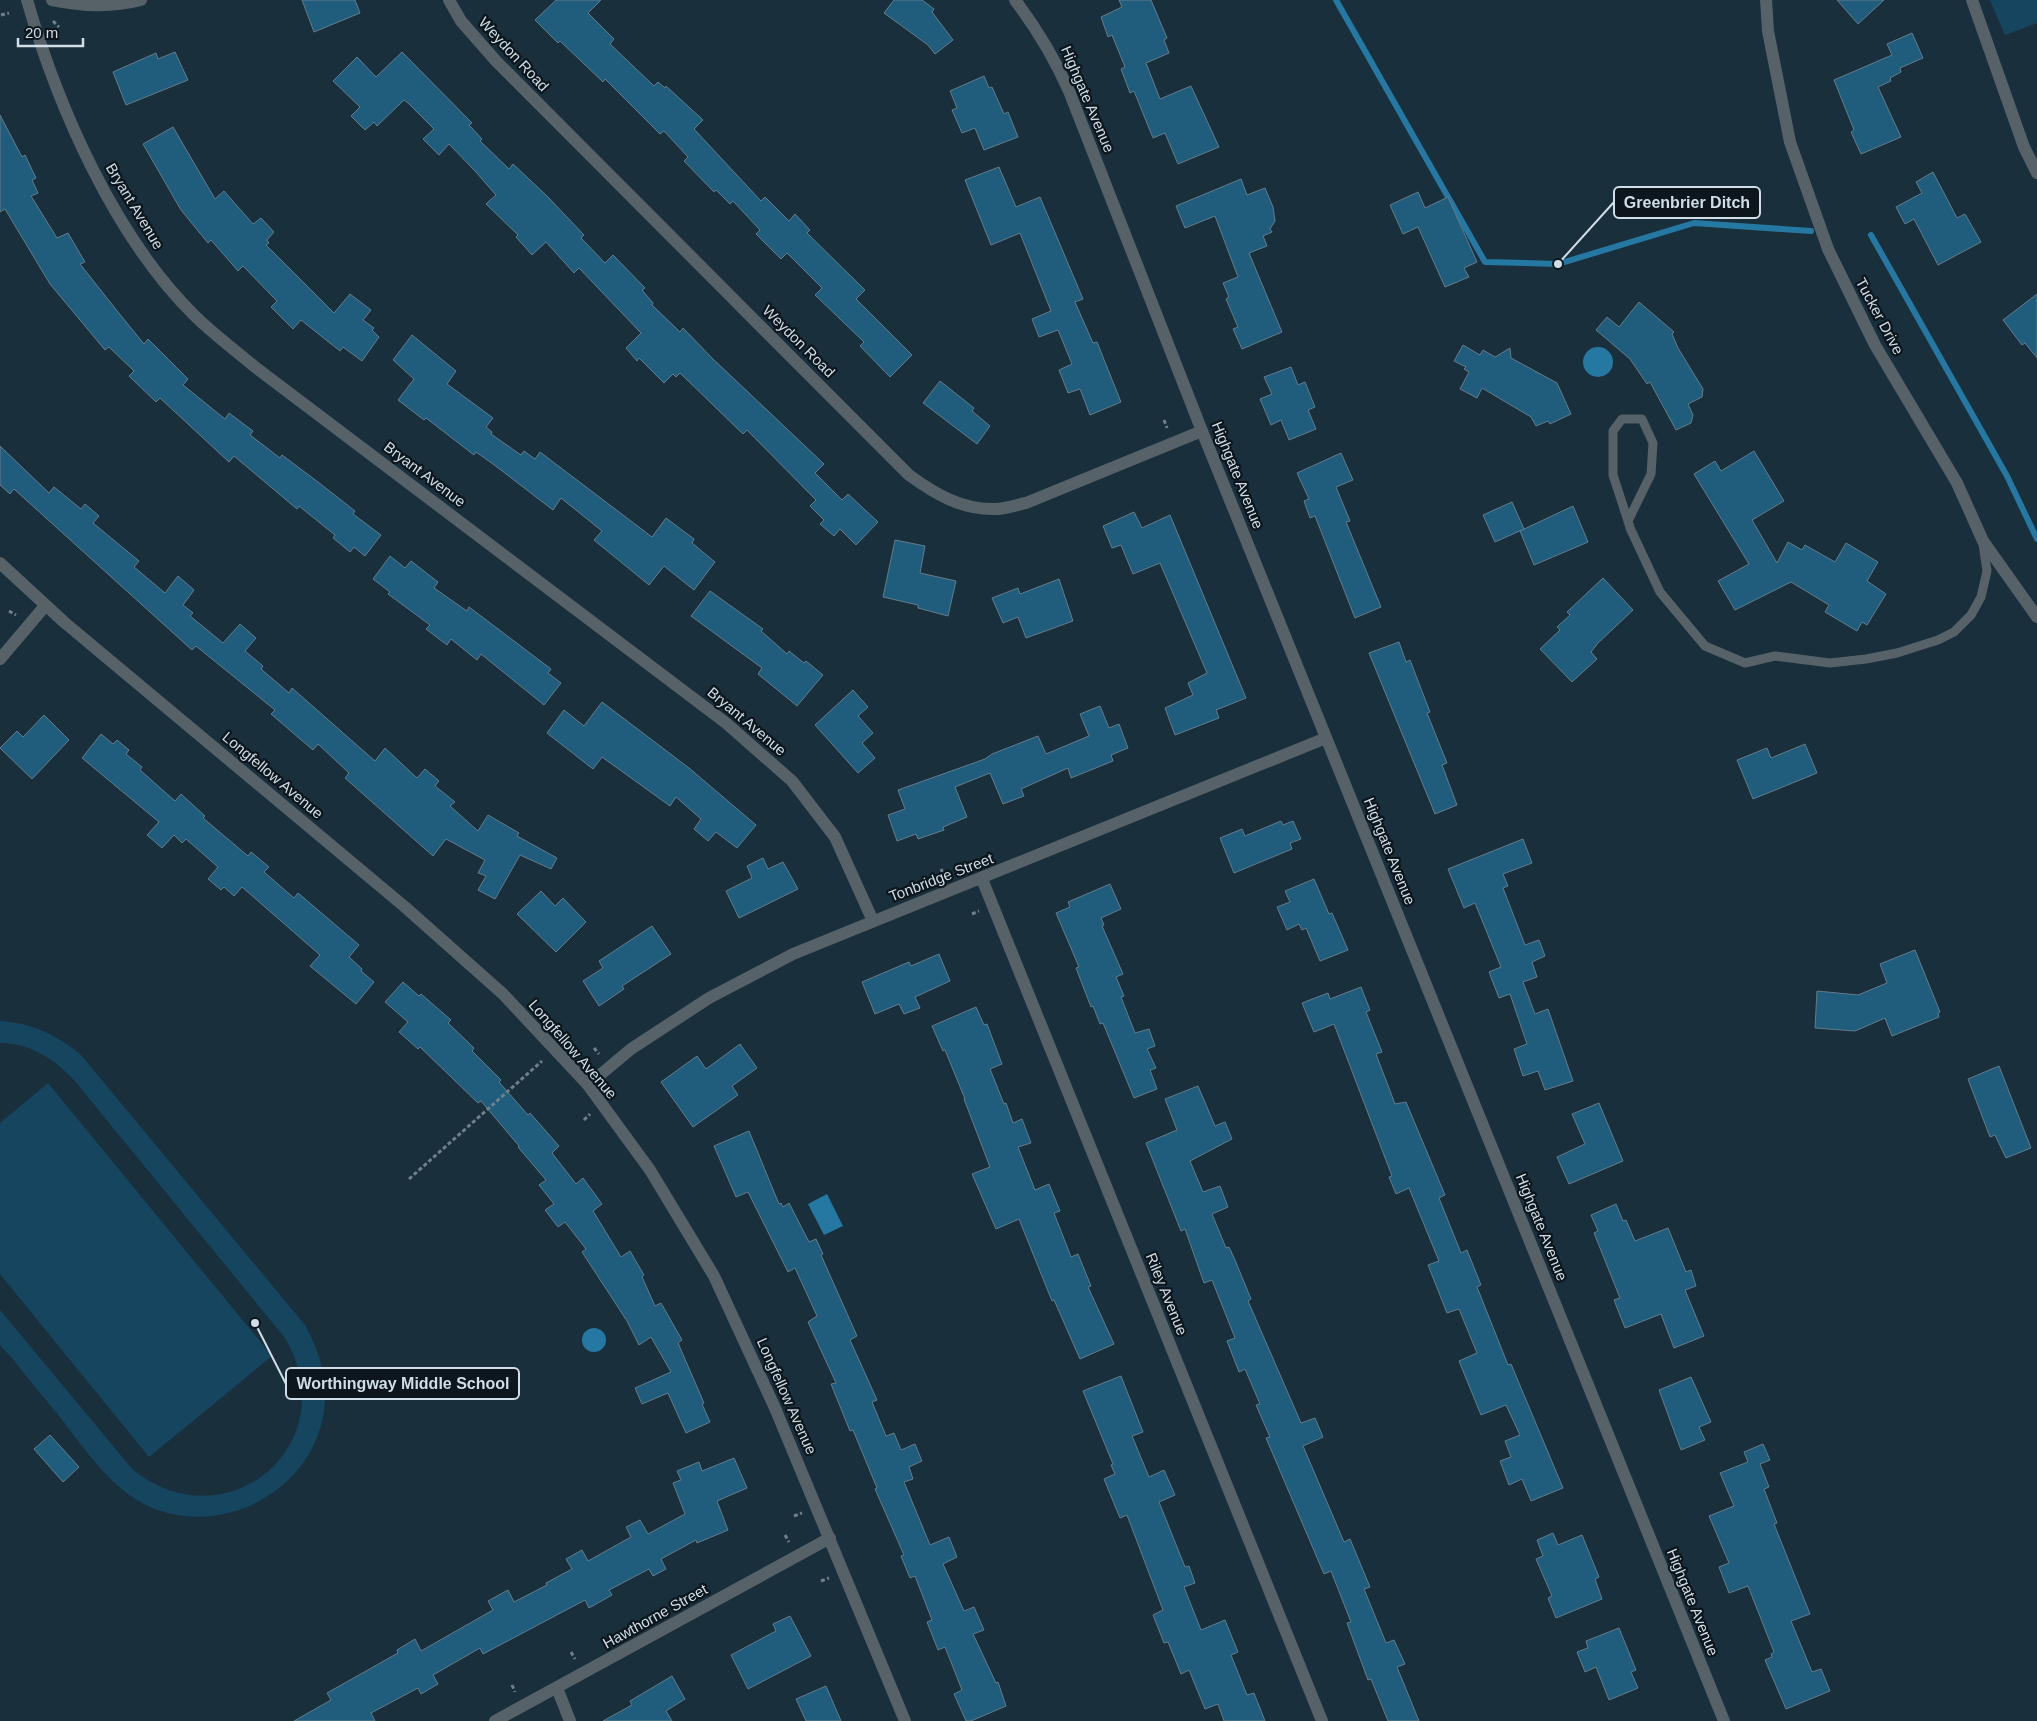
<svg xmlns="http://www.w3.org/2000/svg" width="2037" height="1721" font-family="Arial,sans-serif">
<rect width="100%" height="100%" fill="#192f3c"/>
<g fill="#16465f">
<polygon points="1990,0 2037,0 2037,23 2005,35"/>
<path d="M0,1021C32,1023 57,1035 81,1055L305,1325C318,1349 326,1373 325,1400C321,1488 221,1543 144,1504C106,1484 81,1443 55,1411C41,1394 26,1376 12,1358C9,1354 2,1349 0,1344C0,1335 0,1319 0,1310L133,1470C228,1545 347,1443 285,1338L74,1080C54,1059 30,1043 0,1043Z"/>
<polygon points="48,1083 272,1356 149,1457 0,1274 0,1123"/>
</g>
<g fill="#2578a2">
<circle cx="1598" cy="362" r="15"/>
<polygon points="827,1194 843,1226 824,1235 808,1204"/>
<circle cx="594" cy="1340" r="12"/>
</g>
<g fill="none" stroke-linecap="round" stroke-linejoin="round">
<g stroke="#2578a2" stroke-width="6">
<polyline points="1336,0 1485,262 1558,264 1694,223 1811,231"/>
<polyline points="1871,235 2007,476 2037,539"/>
</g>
</g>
<g fill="#205d7d" stroke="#637c8b">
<polygon points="302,0 355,0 360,13 314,32"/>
<polygon points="556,0 601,0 588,13 614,39 610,44 654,86 658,82 665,88 666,86 703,120 694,129 761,201 765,197 789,221 795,214 810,230 807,233 865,290 856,299 912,355 890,377 860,346 864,342 815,295 822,288 787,253 781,259 756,234 760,230 733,201 730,204 716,190 714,192 684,161 688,157 664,131 660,134 605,79 603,82 560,41 558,43 535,20"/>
<polygon points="894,0 922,0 934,9 932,12 953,40 935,54 928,45 884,13"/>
<polygon points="1119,0 1151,0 1167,38 1164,40 1169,53 1146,63 1160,99 1191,86 1219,147 1178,164 1165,133 1153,138 1134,91 1130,93 1121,69 1125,67 1112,35 1108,37 1101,17 1122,7"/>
<polygon points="1837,0 1884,0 1858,24"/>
<polygon points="1912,33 1923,58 1900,68 1901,72 1890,78 1891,81 1878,87 1901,137 1861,154 1851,132 1854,130 1834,80 1892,55 1887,44"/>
<polygon points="175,52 188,80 126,105 113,72 156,53 158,59"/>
<polygon points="402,52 472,123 469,125 482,139 480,141 509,169 513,164 547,196 584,235 581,238 605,263 613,255 645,288 642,290 653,303 652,305 680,332 683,328 713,359 824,464 815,473 842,500 848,494 878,522 856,545 840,529 834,536 820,524 824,520 810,506 816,500 747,430 743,434 680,373 676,377 673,374 664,383 639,358 637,361 626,348 641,333 579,268 574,273 546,242 532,255 516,237 518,235 486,204 496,195 475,171 449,144 439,155 423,139 434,129 408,103 404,100 377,126 374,122 365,130 351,116 360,107 333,81 357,57 376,77"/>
<polygon points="984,76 989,88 992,87 1004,114 1008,112 1018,137 984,150 975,128 962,133 952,110 957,108 950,91"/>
<polygon points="0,115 22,157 25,155 36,178 32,180 38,193 31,196 57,238 68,233 85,262 80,264 118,312 144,344 148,339 188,379 183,385 225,419 229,413 253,431 250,435 280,458 282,455 318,482 355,511 353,514 381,535 365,556 354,547 350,552 333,538 335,535 299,506 297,509 234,456 229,462 160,398 156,402 129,376 134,371 109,347 105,350 50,284 5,209 0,212"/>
<polygon points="173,127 215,199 224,191 253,224 261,218 274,232 267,240 269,243 266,245 334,313 350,294 371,310 363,320 374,328 372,330 379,337 362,361 343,347 340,351 301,320 293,329 271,307 277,301 243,266 238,271 211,240 208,243 181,210 143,144"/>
<polygon points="999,167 1016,207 1040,197 1083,299 1075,302 1093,343 1097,342 1121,402 1090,415 1080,389 1068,393 1059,370 1072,364 1058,330 1039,337 1032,319 1051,311 1020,233 991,245 965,180"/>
<polygon points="1933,172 1957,218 1965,214 1981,242 1938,265 1914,219 1905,224 1896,207 1922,193 1916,182"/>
<polygon points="1241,179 1247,195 1265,188 1273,207 1275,221 1270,229 1272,232 1263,236 1267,246 1249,253 1282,332 1242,349 1233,329 1238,327 1226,299 1229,297 1223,283 1238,277 1215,216 1185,228 1176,206"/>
<polygon points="1418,192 1425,208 1448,197 1477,262 1464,268 1469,277 1445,287 1418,227 1403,234 1390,205"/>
<polygon points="2037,294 2037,358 2025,343 2022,345 2003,320"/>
<polygon points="1639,302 1674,332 1672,334 1678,348 1703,389 1702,397 1688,404 1693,415 1691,423 1676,430 1650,382 1647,384 1630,359 1596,330 1607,317 1619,327"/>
<polygon points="412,335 456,371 447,384 493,418 486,427 492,432 491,434 521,455 524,451 535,459 540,452 652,537 666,518 694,539 692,543 715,562 694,590 664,566 649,585 594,540 602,531 561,498 553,510 493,464 476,452 474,455 426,418 424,420 398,400 414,379 393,360"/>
<polygon points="1463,345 1480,355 1483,350 1495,357 1510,348 1511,358 1557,383 1571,414 1550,424 1548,421 1536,426 1531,417 1482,388 1477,398 1460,389 1469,372 1464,369 1466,367 1454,361"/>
<polygon points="1291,367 1298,385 1305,382 1315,407 1308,410 1316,429 1289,440 1281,420 1271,425 1260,399 1272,394 1264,377"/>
<polygon points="940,381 974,408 972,411 990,426 977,444 923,403"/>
<polygon points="0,446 49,493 54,487 81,509 85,504 99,516 93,523 139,561 134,567 165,593 178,576 194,590 183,605 193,613 190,616 223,643 240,624 256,638 245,651 263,666 261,669 289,693 292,688 375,761 385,748 417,778 425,769 439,781 435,786 455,802 450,806 478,831 488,815 519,833 517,836 557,858 551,869 520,855 495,899 478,890 486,876 478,873 485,860 446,839 433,856 345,778 349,773 318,744 313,750 271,714 275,710 196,646 192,650 14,489 10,494 0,485"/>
<polygon points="1754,451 1784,501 1752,520 1777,563 1788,542 1802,550 1805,545 1835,562 1846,543 1878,562 1867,581 1886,594 1867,625 1862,622 1857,631 1825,612 1829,605 1791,582 1735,610 1718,581 1749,564 1694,474 1715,461 1721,471"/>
<polygon points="1341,453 1353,480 1336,487 1350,521 1346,522 1381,607 1355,618 1315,516 1310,518 1304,501 1309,499 1297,473"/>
<polygon points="1512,502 1524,529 1495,542 1483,515"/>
<polygon points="1573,506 1588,542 1534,565 1520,531"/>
<polygon points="1134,512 1142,528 1170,515 1246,698 1216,710 1219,718 1175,735 1165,708 1193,695 1188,683 1207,673 1160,563 1133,574 1121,545 1112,548 1103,526"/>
<polygon points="895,540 925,546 920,573 956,581 948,616 918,608 918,605 883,597"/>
<polygon points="390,556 405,568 411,561 438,582 434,588 467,611 469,607 551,669 548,673 561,683 544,705 481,654 477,660 451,639 447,645 426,629 430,625 388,594 390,592 373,579"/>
<polygon points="1603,578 1633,610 1598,643 1591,652 1597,659 1572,682 1540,649 1560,630 1557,627 1570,615 1567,612"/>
<polygon points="1059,579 1073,621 1026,638 1018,617 1003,623 992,598 1018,588 1020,594"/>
<polygon points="710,591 763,629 761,631 787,654 789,651 804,663 806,661 823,675 797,706 758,674 762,668 691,616"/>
<polygon points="1399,642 1406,662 1410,660 1430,712 1427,713 1447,763 1442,765 1457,805 1435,814 1369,653"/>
<polygon points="853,690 868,707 858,716 873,733 862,743 875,758 858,773 815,725"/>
<polygon points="602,702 689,768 756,825 737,848 716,832 708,841 694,829 701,819 676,797 670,806 602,757 593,769 547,733 564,710 584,726"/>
<polygon points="1100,706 1109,728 1119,724 1128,748 1111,755 1113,761 1071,778 1068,768 1021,789 1024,796 1003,804 990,773 955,787 967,817 943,827 944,830 918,839 916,834 897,841 888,815 905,809 898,790 985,759 992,754 1038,736 1046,754 1089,736 1080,714"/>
<polygon points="44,715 69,740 32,779 0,748 17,731 23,737"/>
<polygon points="101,734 113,744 117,740 129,750 126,754 142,767 140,770 175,801 181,794 205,816 203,818 248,856 251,852 269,867 264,872 294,898 298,893 359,945 349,957 362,969 361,971 374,982 356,1004 310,966 320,955 242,887 234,896 224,887 221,890 208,879 218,867 186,839 182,843 174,835 162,848 147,835 159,822 82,758"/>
<polygon points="1805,744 1817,773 1753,799 1737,760 1767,748 1771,758"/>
<polygon points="1281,821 1283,825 1293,821 1301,839 1290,843 1292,849 1234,873 1220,838 1242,829 1245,836"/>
<polygon points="1523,839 1532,863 1503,874 1508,886 1503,888 1525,945 1539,940 1545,956 1532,962 1537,977 1523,982 1535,1014 1548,1009 1573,1081 1545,1090 1538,1071 1523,1076 1514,1049 1527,1044 1510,994 1499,998 1489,972 1501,967 1475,903 1464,908 1448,869"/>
<polygon points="763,858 768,869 783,862 798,889 739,918 726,891 752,878 747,866"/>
<polygon points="1314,879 1329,914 1332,913 1348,950 1320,961 1306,928 1302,930 1299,924 1287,930 1277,907 1290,902 1285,891"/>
<polygon points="1110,884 1121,909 1101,918 1104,925 1102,926 1123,974 1116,977 1124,996 1121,997 1135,1033 1149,1029 1155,1046 1147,1049 1156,1068 1150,1070 1157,1089 1134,1098 1103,1023 1100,1024 1093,1006 1091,1007 1076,968 1079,967 1056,913 1070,907 1068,902"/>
<polygon points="541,891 555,906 563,898 586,922 556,952 517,914"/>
<polygon points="652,926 671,954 622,986 624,989 599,1006 583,981 603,968 599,961"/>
<polygon points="1915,950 1940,1012 1938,1013 1939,1017 1892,1036 1885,1018 1855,1031 1815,1028 1817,991 1858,995 1887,983 1880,964"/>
<polygon points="939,954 950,981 915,997 920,1008 904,1014 899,1004 875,1014 862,982 909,962 911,966"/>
<polygon points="403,982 419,996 421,994 451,1020 448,1023 474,1048 472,1051 501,1080 499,1082 528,1115 530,1113 559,1146 552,1153 576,1184 583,1178 602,1204 593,1211 621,1257 630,1251 644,1275 642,1277 655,1306 661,1303 682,1340 678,1343 704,1403 702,1404 710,1422 686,1433 668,1393 642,1404 635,1388 671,1372 651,1337 639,1345 627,1321 582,1252 586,1249 565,1222 558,1227 545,1210 554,1204 539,1185 546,1180 518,1147 519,1146 481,1101 478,1103 420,1047 418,1049 399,1032 408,1022 385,1002"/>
<polygon points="1361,987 1370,1010 1366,1012 1382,1052 1376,1054 1395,1104 1406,1102 1445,1195 1439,1198 1461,1253 1467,1250 1481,1285 1477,1287 1508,1365 1511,1364 1563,1488 1531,1501 1522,1479 1509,1485 1500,1461 1511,1457 1505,1441 1520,1435 1506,1405 1481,1415 1459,1361 1477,1353 1459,1309 1447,1313 1428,1265 1439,1261 1409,1188 1396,1194 1389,1177 1392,1176 1334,1024 1314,1032 1302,1003 1328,993 1330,999"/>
<polygon points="976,1007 984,1025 987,1024 1002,1064 990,1069 1004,1104 1006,1103 1013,1123 1022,1119 1031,1143 1018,1147 1035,1190 1049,1184 1060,1211 1054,1213 1071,1257 1078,1254 1091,1286 1088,1287 1114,1344 1080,1359 1054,1300 1052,1301 1019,1219 996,1229 972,1174 990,1167 964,1099 965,1099 945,1050 943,1051 932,1026"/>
<polygon points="740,1044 757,1068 732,1086 738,1095 693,1127 661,1082 697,1056 706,1069"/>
<polygon points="1999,1066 2031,1148 2006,1158 1995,1135 1990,1137 1968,1079"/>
<polygon points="1198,1086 1215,1126 1225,1122 1232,1139 1190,1161 1203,1192 1220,1186 1228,1207 1212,1214 1226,1248 1229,1247 1235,1260 1251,1299 1248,1301 1301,1423 1315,1418 1323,1437 1303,1446 1344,1542 1350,1539 1370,1587 1364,1589 1386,1643 1394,1640 1405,1664 1397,1667 1419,1721 1388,1721 1371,1679 1368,1680 1347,1623 1351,1622 1331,1571 1324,1574 1266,1438 1270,1437 1256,1405 1260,1404 1245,1369 1239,1372 1227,1341 1235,1338 1212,1280 1204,1283 1185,1229 1181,1231 1146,1143 1177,1130 1165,1099"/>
<polygon points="1599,1103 1623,1161 1569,1184 1557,1157 1585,1144 1572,1114"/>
<polygon points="749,1131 779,1204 781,1203 783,1207 789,1203 809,1242 816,1239 823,1254 821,1255 857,1336 850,1340 877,1400 872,1402 886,1436 894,1433 901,1450 915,1444 922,1461 909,1467 913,1479 904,1482 930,1545 949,1537 957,1557 943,1564 964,1611 974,1607 984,1630 973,1634 996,1683 998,1682 1006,1706 971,1721 966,1721 954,1694 962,1690 945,1647 938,1650 927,1622 932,1620 915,1576 910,1578 901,1556 904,1555 875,1489 877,1488 853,1430 850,1431 831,1384 836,1383 808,1322 817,1316 795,1268 788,1272 748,1192 736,1197 714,1146"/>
<polygon points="1616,1204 1623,1221 1626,1220 1635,1241 1668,1228 1686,1272 1691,1270 1696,1286 1685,1290 1704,1336 1674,1348 1661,1314 1625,1328 1614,1300 1620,1298 1594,1233 1598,1231 1591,1215"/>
<polygon points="1121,1376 1143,1432 1132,1436 1149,1477 1164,1470 1175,1495 1159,1502 1185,1567 1189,1566 1195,1583 1184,1587 1201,1630 1225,1620 1238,1652 1231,1655 1247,1695 1254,1693 1265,1721 1224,1721 1218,1704 1205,1709 1189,1670 1181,1674 1168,1642 1164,1643 1153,1615 1163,1610 1127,1515 1120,1518 1104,1479 1115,1474 1111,1465 1113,1464 1083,1391"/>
<polygon points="1691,1377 1711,1422 1699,1427 1705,1440 1681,1450 1659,1390"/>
<polygon points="50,1435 79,1467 63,1482 34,1449"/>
<polygon points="1763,1444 1770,1460 1760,1464 1769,1487 1764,1489 1777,1523 1774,1524 1810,1614 1791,1621 1812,1672 1821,1669 1830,1691 1786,1709 1765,1660 1772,1657 1771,1654 1774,1652 1748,1586 1729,1593 1719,1567 1729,1563 1709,1516 1734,1506 1720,1473 1748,1462 1744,1452"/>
<polygon points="734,1458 747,1488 717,1501 728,1530 697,1543 696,1540 661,1559 666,1569 653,1576 649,1569 609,1590 612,1595 589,1608 585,1600 483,1654 480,1648 433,1675 438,1684 421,1694 418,1688 371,1713 375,1721 294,1721 331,1700 327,1693 398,1653 397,1650 415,1639 421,1651 493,1610 488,1601 508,1590 514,1602 547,1585 546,1583 572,1569 566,1559 582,1550 588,1561 631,1537 626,1527 640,1520 648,1534 685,1514 673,1483 681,1480 677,1471 699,1462 702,1471"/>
<polygon points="1553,1533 1558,1545 1582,1535 1599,1577 1595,1579 1602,1599 1556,1618 1548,1598 1552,1596 1536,1559 1543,1556 1537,1540"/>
<polygon points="790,1616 811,1656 748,1689 731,1655 776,1631 773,1624"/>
<polygon points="1619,1628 1636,1670 1631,1672 1638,1688 1609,1700 1596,1667 1585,1672 1577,1652 1588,1648 1586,1641"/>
<polygon points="672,1676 685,1699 666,1711 672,1721 603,1721 632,1705 630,1701"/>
<polygon points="826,1686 841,1721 806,1721 796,1699"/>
</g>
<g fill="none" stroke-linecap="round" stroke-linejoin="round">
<g stroke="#6f808b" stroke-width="3" stroke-dasharray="4 2.5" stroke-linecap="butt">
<polyline points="1,15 9,13"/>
<polyline points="53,21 59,27"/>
<polyline points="1164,420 1167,428"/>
<polyline points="9,611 16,615"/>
<polyline points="941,869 945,877"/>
<polyline points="972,914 979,911"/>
<polyline points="594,1048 599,1054"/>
<polyline points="584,1120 590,1114"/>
<polyline points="409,1179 542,1061"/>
<polyline points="794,1516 802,1513"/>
<polyline points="785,1535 789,1542"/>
<polyline points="821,1581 829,1578"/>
<polyline points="571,1652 575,1659"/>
<polyline points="512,1685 515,1692"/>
</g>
<polyline stroke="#576168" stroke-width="9" points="1628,521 1651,474 1653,443 1642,419 1622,419 1613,431 1613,475 1628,521 1630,528 1660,592 1705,646 1745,663 1775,656 1830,663 1866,659 1897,653 1938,640 1954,632 1971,615 1981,597 1987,571 1983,544"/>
<g stroke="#576168" stroke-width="12">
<path d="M27,0C58,107 114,236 194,315C213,334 235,350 255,367L726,723L792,781L835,837L873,921"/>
<path d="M52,0C82,6 110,8 141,0"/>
<path d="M449,0L461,21L496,61L909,475C935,494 962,510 995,509C1005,509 1016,505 1026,503L1202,431"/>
<path d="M1015,0C1037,29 1054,57 1069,91L1202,431L1724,1721"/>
<polyline points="1766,0 1768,31 1790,142 1828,249 1875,345 1957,483 1983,541 2037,617"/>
<polyline points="1972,0 2024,147 2037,173"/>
<polyline points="0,563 64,622 405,907 503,994 588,1085 650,1170 714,1276 775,1408 905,1721"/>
<polyline points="0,659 45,606"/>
<polyline points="982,879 1322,1721"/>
<polyline points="588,1085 631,1049 709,998 793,954 1326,738"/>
<polyline points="557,1688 570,1721"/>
<polyline points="495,1721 830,1538"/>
</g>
</g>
<g text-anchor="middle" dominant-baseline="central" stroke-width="4.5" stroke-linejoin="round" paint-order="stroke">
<g font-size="15" fill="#d1dee7" stroke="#0c161c">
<text transform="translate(514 54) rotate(47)">Weydon Road</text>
<text transform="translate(1088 99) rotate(67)">Highgate Avenue</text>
<text transform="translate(135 206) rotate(59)">Bryant Avenue</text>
<text transform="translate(1880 316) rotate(62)">Tucker Drive</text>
<text transform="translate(799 341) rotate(45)">Weydon Road</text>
<text transform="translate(425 474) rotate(37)">Bryant Avenue</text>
<text transform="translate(1238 475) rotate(68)">Highgate Avenue</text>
<text transform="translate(747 721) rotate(40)">Bryant Avenue</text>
<text transform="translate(273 775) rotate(40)">Longfellow Avenue</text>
<text transform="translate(1390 851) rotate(68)">Highgate Avenue</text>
<text transform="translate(941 877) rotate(-21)">Tonbridge Street</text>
<text transform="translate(573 1049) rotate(49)">Longfellow Avenue</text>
<text transform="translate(1542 1227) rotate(68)">Highgate Avenue</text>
<text transform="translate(1167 1294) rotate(68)">Riley Avenue</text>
<text transform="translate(787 1396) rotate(66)">Longfellow Avenue</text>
<text transform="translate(1693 1602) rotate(68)">Highgate Avenue</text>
<text transform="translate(655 1616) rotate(-29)">Hawthorne Street</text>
</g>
</g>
<path fill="none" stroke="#d1dee7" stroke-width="2" d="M1558 264L1614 202M255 1323L286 1384"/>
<g fill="#d1dee7" stroke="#0c161c" stroke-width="2">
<circle cx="1558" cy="264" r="5"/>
<circle cx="255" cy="1323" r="5"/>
</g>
<g fill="#0c161c" stroke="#d1dee7" stroke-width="2">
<rect x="1614" y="187" width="146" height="31" rx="5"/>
<rect x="286" y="1368" width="233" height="31" rx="5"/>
</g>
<g font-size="16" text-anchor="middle" font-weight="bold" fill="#d1dee7">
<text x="1687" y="208">Greenbrier Ditch</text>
<text x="403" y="1389">Worthingway Middle School</text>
</g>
<path d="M18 38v8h65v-8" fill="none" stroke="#d1dee7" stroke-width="2.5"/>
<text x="25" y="38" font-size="15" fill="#d1dee7" stroke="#0c161c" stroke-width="4" paint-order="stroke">20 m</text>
</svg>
